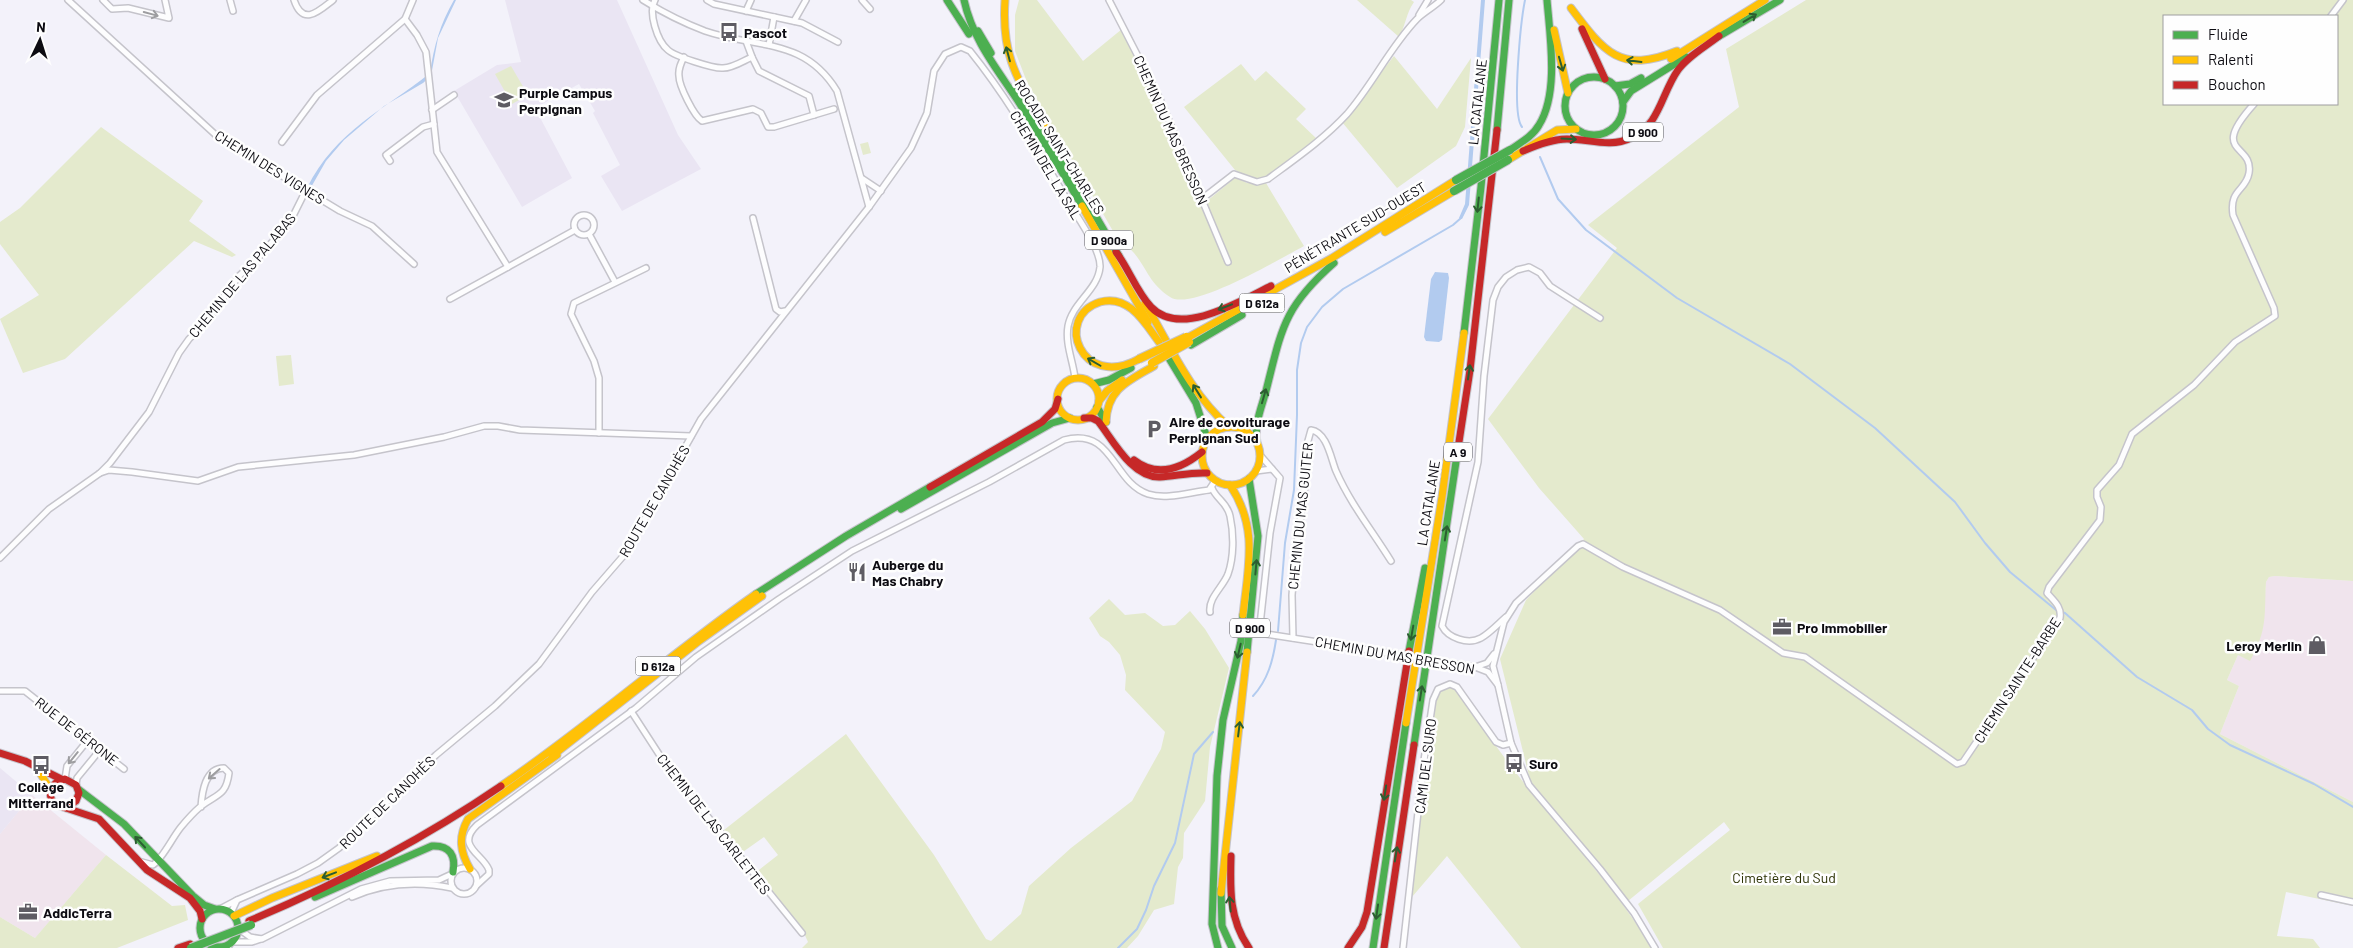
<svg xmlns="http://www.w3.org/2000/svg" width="2353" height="948" font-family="Barlow,sans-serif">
<rect width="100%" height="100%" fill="#f3f2fa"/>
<g fill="#f0e4ed">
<polygon points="2275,576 2353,581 2353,802 2220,734 2239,686 2227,680 2238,655 2250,660 2265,595 2266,582 2269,577"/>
<polygon points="32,795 106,855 35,938 0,917 0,834"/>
</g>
<g fill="#eae5f3">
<polygon points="505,0 617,0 678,135 701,169 622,211 601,176 620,165 593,113 595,111 579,84 535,108 572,178 522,207 454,91 497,65 521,62"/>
<polygon points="0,768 32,795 0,834"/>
</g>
<g fill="#e4eacd" fill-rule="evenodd">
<path d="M1019,0H1037L1083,61L1122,29L1158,101L1200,199L1207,201L1236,177L1247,183H1266L1304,246C1281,258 1191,312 1170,297C1149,283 1148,270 1134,253C1129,247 1122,243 1117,238L1027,82L1015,51V15Z"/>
<path d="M1357,0H1411L1414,2C1406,13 1406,25 1399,37Z"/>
<path d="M1806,0H2353V581L2275,576L2269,577L2266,582C2264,616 2268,629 2250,661L2238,655L2227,680L2239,686L2220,734L2353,802V906L2286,892L2277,936L2313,939L2320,948H1663L1638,904L1730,830L1724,822L1628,901L1531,784L1500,659L1526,600L1584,539L1539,488L1488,419L1617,248L1588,225L1739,107L1726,49ZM2164,16H2337V104H2164Z"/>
<polygon points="1394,56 1437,109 1471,58 1465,127 1456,146 1397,188 1342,122"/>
<polygon points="1241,64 1255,81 1266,71 1306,109 1296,119 1317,139 1267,177 1256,180 1235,170 1184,107"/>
<polygon points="511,66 528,95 512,104 495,74"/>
<polygon points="101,127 203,201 189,221 236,255 232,257 194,241 65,359 23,373 0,319 39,295 0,244 0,222 20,208"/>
<polygon points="868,142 871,153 863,155 860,144"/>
<polygon points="291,355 294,384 279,386 276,356"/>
<polygon points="1109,599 1125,615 1145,613 1163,626 1175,625 1190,611 1205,629 1229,668 1210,747 1205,801 1184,833 1183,858 1178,867 1174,904 1154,910 1138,936 1127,948 802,948 808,942 803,931 755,873 778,855 764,837 740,854 724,830 846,734 934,855 986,939 991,941 1021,914 1029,886 1071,848 1132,801 1161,749 1165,732 1125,690 1126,675 1120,655 1109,642 1100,636 1089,618"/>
<path d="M1450,687L1455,689C1479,722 1502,756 1528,788C1570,841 1617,890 1652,948H1521L1447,856L1412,897L1426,768L1436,701L1440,691Z"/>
<polygon points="106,855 172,906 185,905 188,920 117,948 0,948 0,917 35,938"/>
</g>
<g fill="#b2cbef">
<path d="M454,0H456L438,38L431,76L423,83L384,106L344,140L326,161L310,189L324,198L307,188C336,130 383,111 430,73C434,46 440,24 454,0Z"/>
<polygon points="1481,0 1485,0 1469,205 1462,219 1459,218 1465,204"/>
<polygon points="1435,272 1448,273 1449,278 1442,340 1439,342 1426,341 1424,337 1431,279"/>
</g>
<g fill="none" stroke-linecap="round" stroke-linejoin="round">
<g stroke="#b2cbef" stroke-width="2">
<path d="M1522,127C1511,114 1521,20 1525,0"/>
<polyline points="1540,157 1558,199 1586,230 1677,298 1790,364 1875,428 1955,502 1985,543 2010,572 2056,610 2065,613 2137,677 2192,710 2208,729 2230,745 2314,784 2353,807"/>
<polyline points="1278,631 1285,543 1294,490 1297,415 1297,370 1301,343 1307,327 1322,307 1343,289 1453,225 1461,218"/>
<path d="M1253,696C1268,680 1273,660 1276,640"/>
<polyline points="1118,948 1137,929 1146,910 1154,886 1175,843 1194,754 1213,732"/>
</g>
<g stroke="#c5c4cb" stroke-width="8">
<g id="street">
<polyline points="68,0 218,137 340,211 372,226 414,264"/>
<polyline points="103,0 112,9 128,8 169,18 165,0"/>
<polyline points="230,0 233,11"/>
<path d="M294,0C303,27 319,11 333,0"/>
<path d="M643,0C662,12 684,23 705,31C757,49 804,37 837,91L869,207"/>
<path d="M655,0C648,12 657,41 668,50C674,56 714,69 723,68C733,68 743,61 752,57L746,41"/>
<polyline points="707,0 714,4 802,23 838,42"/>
<polyline points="862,0 870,9"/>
<polyline points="1109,0 1160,99 1228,262"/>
<polyline points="746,11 751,0"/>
<polyline points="1419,15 1428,0"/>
<polyline points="2331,16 2343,0"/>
<polyline points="405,19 417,35 426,52 437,152 508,267"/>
<polyline points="794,21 806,0"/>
<polyline points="769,45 774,17"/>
<path d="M684,57C681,63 678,69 679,76C679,86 694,116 702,121L753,109L761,113L768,127H774L834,109"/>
<polyline points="752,57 759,71 809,96 814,115"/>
<polyline points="432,110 454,95"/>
<polyline points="282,142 317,95 405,19 413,0"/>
<polyline points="390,161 386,155 423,127 434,124"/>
<polyline points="863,179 881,191"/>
<path d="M1203,198L1234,174L1257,182L1268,179C1295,159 1324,139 1347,114C1373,84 1390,47 1417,19C1424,12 1434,7 1441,0"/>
<circle cx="584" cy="225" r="10"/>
<polyline points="753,218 776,309 780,312 785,311"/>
<polyline points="589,234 615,282"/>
<polyline points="450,299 575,230"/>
<polyline points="599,433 599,378 594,361 571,314 574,303 646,268"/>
<polyline points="1260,455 1280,478 1270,533 1260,625 1266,634 1395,654"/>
<polyline points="1256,471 1272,469"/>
<polyline points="100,473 109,470 132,472 198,481 238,467 354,455 444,437 484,426 498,426 520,430 691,436"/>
<polyline points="0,558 49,509 100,473 110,463 149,412 179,353 189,339 206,322 239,276 257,259 290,222 306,190"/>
<path d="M1210,612C1208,598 1223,587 1228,574C1234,557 1234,534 1230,516C1227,502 1216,499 1212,488"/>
<path d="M1506,617C1498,624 1490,633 1481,638C1468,645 1448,638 1442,626L1478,462L1484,376L1493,300L1498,287L1506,277L1517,270L1529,267L1540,273L1550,286L1600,318"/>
<path d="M1293,638L1292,595L1296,550L1305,486L1306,448L1311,430C1327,432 1331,459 1336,471C1350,503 1373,532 1391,561"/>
<polyline points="1447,663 1475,667 1488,672 1498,685 1511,743 1529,785 1600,869 1634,913 1655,948"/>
<polyline points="1475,667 1487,663 1494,654"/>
<path d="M1498,685L1493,666L1504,622L1516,603L1578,546L1583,544L1623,567L1720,610L1783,653L1805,657L1957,764L1963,762L2060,618C2062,607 2054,601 2047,593L2049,587L2100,520L2101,507L2097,497V490L2119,465L2132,434L2194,385L2235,342L2275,316L2274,308L2233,215C2229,189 2246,191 2249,173C2254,143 2208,155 2254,104"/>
<polyline points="0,691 25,691 124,769"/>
<polyline points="631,711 666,765 802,933"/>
<polyline points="65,779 67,766 88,740"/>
<polyline points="76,785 77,778 100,750"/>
<path d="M142,862L153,865C163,858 172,838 181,827C186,821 193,813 200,807C216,794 226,797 229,773L224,768C205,768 202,792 201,807"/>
<circle cx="464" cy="881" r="13"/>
<path d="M477,885L489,874V870C483,854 455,846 477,825L636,708L696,657L779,599L852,551L989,482L1064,440C1114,427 1112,482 1148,494C1167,500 1190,492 1209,490L1215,481"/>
<polyline points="2321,895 2353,902"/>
<path d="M352,897C384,883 418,881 452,888"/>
<path d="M237,900L297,874L318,863L339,848L436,755L495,706L539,664L592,592L625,554L701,419L869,207L911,148L927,113L934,71L945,54L961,47L970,51C1008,98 1038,151 1069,203C1078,218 1101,250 1100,267C1098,290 1072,303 1068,326C1065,344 1073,361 1075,378"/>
<polyline points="220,909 237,900 231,913"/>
<polyline points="239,929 250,937 262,939 361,889 390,881 439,880 452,874"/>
<polyline points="233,942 252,942 261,939"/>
<polyline points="215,947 216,948"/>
<polyline points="228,948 230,944"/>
<polyline points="1403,948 1423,767 1433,700 1438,689 1450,684 1457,687 1496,742 1503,745 1511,743"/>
</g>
</g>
<g stroke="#c5c4cb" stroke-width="9">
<g id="fast">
<polyline points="947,0 969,34"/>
<path d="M964,0C973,41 998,70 1020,104C1041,137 1062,171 1082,206"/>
<polyline points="978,31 991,53"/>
<polyline points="1716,38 1780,0"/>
<circle cx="1594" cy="106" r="29"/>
<polyline points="1615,86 1630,84 1641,78"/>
<polyline points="1017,89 1071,174 1119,256"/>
<polyline points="1623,102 1631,91 1686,57"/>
<polyline points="1497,130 1509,0"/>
<path d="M1510,150C1520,143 1533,136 1539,125C1559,93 1550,37 1547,0"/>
<polyline points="1464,333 1481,187 1499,0"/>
<polyline points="1191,345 1242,315"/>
<polyline points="1164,350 1196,403 1207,438"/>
<polyline points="1093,384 1109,380 1131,368"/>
<polyline points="1097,407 1106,422"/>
<path d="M1257,443C1254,424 1261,409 1266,391C1282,328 1283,308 1334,263"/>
<polyline points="901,509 1052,423 1070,418"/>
<polyline points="756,594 846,536 930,487"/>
<polyline points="1409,651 1425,568"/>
<polyline points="1247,652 1258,536 1249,479"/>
<polyline points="1414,745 1457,455"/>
<polyline points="78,789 124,824 193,896 204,905 215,909"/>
<polyline points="1221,889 1222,926 1232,948"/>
<path d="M315,897L432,846C450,845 456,856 453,872"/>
<circle cx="219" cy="928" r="19"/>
<polyline points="1218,948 1212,924 1217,776 1223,720 1241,641 1243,615"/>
<polyline points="1373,948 1406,723"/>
</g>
</g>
<g stroke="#c5c4cb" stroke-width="9">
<g id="slow">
<path d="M1005,0C1001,59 1019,81 1047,130"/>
<path d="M1571,8C1604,52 1620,74 1677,51"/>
<polyline points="1554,30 1568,93"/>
<polyline points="1671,59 1765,0"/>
<polyline points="1508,160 1557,130 1576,129"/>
<polyline points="1082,206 1148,322"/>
<polyline points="1385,232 1454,191"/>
<path d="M1145,303C1170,346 1191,394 1229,427"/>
<polyline points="1187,338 1332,258 1456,180"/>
<path d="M1139,359C1081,391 1053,317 1100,302C1129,294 1145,323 1159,342"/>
<circle cx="1078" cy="399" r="21"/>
<polyline points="1099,401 1107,391 1122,380"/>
<path d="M1106,422C1107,389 1128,381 1154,366"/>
<circle cx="1231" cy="456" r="29"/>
<path d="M1230,485C1259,528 1248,567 1243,615"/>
<polyline points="1406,723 1442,497 1464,333"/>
<polyline points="552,756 699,641 762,596"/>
<polyline points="37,768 50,789"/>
<path d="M501,786C589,726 669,655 756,594"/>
<path d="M470,869C460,852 458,837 468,819L557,755"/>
<polyline points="1221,893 1247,652"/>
<polyline points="234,916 272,898 377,856"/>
</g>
</g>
<g stroke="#c5c4cb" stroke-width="9">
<g id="jam">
<polyline points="1582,29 1605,79"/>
<path d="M1523,151C1537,145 1552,139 1567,139C1589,139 1610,148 1631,138C1660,125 1661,94 1678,70C1688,56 1705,47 1719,36"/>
<path d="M1116,252C1129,269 1136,291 1151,307C1180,338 1241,301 1271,286"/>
<path d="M1084,418H1092L1098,421C1113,440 1132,478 1160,477C1176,476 1191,472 1207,473"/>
<polyline points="1457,455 1470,370 1497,130"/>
<path d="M1134,460C1157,478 1181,469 1202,452"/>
<polyline points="930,487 1042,422 1055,409 1058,399"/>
<polyline points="0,753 25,761 61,779"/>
<path d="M66,808L76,801L79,793L76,785L65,779C52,782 46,793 54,804L99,819L147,870L190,898L200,911L202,919"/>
<path d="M1231,856C1230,890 1229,919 1249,948"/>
<path d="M249,921C337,884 422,840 501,786"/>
<polyline points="178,948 190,944"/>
<polyline points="1348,948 1362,927 1367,912 1409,651"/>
<polyline points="1384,948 1414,745"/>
</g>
</g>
<use href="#street" stroke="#fdfdfe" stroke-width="5"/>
<use href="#fast" stroke="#4caf50" stroke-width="7"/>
<use href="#slow" stroke="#ffc107" stroke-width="7"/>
<use href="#jam" stroke="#c62828" stroke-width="7"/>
<g stroke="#c5c4cb" stroke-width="8" stroke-linecap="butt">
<polyline id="street-bridge" points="1395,654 1447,663"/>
</g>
<g stroke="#c5c4cb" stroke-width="10" stroke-linecap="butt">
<g id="fast-bridge">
<polyline points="1456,180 1510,150"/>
<polyline points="1454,191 1508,160"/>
<polyline points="191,948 251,925"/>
</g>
</g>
<g stroke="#c5c4cb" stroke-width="10" stroke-linecap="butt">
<g id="slow-bridge">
<polyline points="1139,359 1186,337"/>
<polyline points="1152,363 1189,342"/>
</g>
</g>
<use href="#street-bridge" stroke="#fdfdfe" stroke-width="5"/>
<use href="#fast-bridge" stroke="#4caf50" stroke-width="8"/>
<use href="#slow-bridge" stroke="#ffc107" stroke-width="8"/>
</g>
<defs><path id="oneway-shaft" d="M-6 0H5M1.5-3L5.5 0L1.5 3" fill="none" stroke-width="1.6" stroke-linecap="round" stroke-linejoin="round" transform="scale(1.25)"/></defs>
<g stroke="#9d9da0">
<use href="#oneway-shaft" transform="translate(151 14) rotate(15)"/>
<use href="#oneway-shaft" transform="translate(73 758) rotate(129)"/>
<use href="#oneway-shaft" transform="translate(214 774) rotate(139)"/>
</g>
<g stroke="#2c5e31">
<use href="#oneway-shaft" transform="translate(1750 18) rotate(-31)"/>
<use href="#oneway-shaft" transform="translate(1008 54) rotate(-105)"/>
<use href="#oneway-shaft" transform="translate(1634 61) rotate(-173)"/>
<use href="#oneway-shaft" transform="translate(1561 64) rotate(74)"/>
<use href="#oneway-shaft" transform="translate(1569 139) rotate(3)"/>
<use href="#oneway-shaft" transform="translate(1478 205) rotate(96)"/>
<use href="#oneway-shaft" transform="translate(1225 307) rotate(159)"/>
<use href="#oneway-shaft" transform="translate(1094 362) rotate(-150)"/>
<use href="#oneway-shaft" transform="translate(1469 372) rotate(-82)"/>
<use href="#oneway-shaft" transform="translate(1197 391) rotate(-122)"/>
<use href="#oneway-shaft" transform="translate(1264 396) rotate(-74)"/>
<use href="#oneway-shaft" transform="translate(1446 533) rotate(-81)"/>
<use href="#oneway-shaft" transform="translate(1256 567) rotate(-85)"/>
<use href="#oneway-shaft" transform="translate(1412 633) rotate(100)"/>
<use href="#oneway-shaft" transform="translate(1239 651) rotate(103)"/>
<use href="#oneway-shaft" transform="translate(1421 693) rotate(-81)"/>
<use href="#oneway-shaft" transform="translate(1239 729) rotate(-83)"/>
<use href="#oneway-shaft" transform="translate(1385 793) rotate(99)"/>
<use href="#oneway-shaft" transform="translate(140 842) rotate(-133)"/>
<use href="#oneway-shaft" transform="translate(1396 854) rotate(-81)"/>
<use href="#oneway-shaft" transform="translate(329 875) rotate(159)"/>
<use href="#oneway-shaft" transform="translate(1230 904) rotate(-95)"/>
<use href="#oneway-shaft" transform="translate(1377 912) rotate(98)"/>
</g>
<defs>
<g id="bus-bare" transform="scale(1.5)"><path d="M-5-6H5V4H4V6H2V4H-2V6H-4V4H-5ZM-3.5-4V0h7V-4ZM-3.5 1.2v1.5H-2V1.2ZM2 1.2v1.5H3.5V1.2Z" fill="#5e5c63" stroke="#fefefe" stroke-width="2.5" paint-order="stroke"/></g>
<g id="university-bare" transform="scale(1.5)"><path d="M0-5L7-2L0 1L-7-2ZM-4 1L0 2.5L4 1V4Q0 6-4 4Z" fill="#5e5c63" stroke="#fefefe" stroke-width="2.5" paint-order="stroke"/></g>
<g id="parking-bare" transform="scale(1.5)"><path d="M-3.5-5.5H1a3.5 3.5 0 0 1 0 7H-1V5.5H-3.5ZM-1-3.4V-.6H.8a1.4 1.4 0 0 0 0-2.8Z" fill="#5e5c63" stroke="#fefefe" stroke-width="2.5" paint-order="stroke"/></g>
<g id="restaurant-bare" transform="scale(1.5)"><path d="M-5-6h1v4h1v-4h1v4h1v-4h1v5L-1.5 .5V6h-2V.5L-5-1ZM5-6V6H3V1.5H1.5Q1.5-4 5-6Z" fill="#5e5c63" stroke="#fefefe" stroke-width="2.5" paint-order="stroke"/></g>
<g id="office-bare" transform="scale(1.5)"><path d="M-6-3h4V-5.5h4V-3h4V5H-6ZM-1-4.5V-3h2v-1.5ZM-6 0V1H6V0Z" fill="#5e5c63" stroke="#fefefe" stroke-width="2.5" paint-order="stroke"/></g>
<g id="shop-bare" transform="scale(1.5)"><path d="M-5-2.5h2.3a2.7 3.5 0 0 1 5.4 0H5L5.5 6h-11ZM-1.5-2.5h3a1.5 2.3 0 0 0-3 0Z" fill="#5e5c63" stroke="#fefefe" stroke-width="2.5" paint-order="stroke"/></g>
</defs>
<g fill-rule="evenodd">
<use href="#bus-bare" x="729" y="32"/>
<use href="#university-bare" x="504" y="100"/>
<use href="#parking-bare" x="1154" y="429"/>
<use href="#restaurant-bare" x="857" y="572"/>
<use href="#office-bare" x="1782" y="627"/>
<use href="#shop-bare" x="2317" y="645"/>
<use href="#bus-bare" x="1514" y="763"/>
<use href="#bus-bare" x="41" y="765"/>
<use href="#office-bare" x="28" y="912"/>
</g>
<g text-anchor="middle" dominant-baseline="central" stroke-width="5" stroke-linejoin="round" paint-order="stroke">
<g fill="#fefefe" stroke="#555559" stroke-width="1">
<rect x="1623" y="122.5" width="40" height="19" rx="4"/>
<rect x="1085" y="230.5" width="48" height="19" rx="4"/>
<rect x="1239.5" y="293.5" width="45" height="19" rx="4"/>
<rect x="1444" y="442.5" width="28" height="19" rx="4"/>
<rect x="1230" y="618.5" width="40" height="19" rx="4"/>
<rect x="635.5" y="656.5" width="45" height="19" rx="4"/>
</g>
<g font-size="12" font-weight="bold" fill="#0d0c12">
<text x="1643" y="132">D 900</text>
<text x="1109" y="240">D 900a</text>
<text x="1262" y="303">D 612a</text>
<text x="1458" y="452">A 9</text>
<text x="1250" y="628">D 900</text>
<text x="658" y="666">D 612a</text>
</g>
<g font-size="14" font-weight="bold" fill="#0d0c12" stroke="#fefefe" text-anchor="start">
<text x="744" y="32">Pascot</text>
<text x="519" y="92">Purple Campus<tspan x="519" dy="16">Perpignan</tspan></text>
<text x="1169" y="421">Aire de covoiturage<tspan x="1169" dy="16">Perpignan Sud</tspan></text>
<text x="872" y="564">Auberge du<tspan x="872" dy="16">Mas Chabry</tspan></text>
<text x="1797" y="627">Pro Immobilier</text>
<text x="2302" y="645" text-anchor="end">Leroy Merlin</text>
<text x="1529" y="763">Suro</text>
<text x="41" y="786" text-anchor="middle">Collège<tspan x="41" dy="16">Mitterrand</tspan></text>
<text x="43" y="912">AddicTerra</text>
</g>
<g font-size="14" fill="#0d0c12" stroke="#fefefe">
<text transform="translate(1477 102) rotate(-84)">LA CATALANE</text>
<text transform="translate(1171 130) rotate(66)">CHEMIN DU MAS BRESSON</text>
<text transform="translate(1060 147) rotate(58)">ROCADE SAINT-CHARLES</text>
<text transform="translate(1046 165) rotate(59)">CHEMIN DEL LA SAL</text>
<text transform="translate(270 167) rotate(32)">CHEMIN DES VIGNES</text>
<text transform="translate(1355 227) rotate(-31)">PÉNÉTRANTE SUD-OUEST</text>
<text transform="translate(242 275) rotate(-50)">CHEMIN DE LAS PALABAS</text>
<text transform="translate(654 501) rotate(-60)">ROUTE DE CANOHÈS</text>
<text transform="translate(1428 503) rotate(-81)">LA CATALANE</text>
<text transform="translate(1300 516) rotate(-84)">CHEMIN DU MAS GUITER</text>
<text transform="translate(1395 655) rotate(10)">CHEMIN DU MAS BRESSON</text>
<text transform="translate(2017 680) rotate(-57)">CHEMIN SAINTE-BARBE</text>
<text transform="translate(77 731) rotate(38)">RUE DE GÉRONE</text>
<text transform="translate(1425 766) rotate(-83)">CAMI DEL SURO</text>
<text transform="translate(387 802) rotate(-44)">ROUTE DE CANOHÈS</text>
<text transform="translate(714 824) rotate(52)">CHEMIN DE LAS CARLETTES</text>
</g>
<g font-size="14" fill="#2a3002" stroke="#fefefe">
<text x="1784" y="877">Cimetière du Sud</text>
</g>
</g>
<rect x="2163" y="15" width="175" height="90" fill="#fefefe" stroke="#9e9da0"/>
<rect x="2173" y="31" width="25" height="8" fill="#4caf50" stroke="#9e9da0"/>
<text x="2208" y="40" font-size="15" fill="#0d0c12">Fluide</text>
<rect x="2173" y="56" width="25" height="8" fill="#ffc107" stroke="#9e9da0"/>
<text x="2208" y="65" font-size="15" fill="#0d0c12">Ralenti</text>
<rect x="2173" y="81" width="25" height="8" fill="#c62828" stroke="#9e9da0"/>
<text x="2208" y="90" font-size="15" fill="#0d0c12">Bouchon</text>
<g transform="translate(40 40) rotate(4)" stroke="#fefefe" stroke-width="4" paint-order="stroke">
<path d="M0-4L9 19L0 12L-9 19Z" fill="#0d0c12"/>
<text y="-8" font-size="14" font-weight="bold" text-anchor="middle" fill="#0d0c12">N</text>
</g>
</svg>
